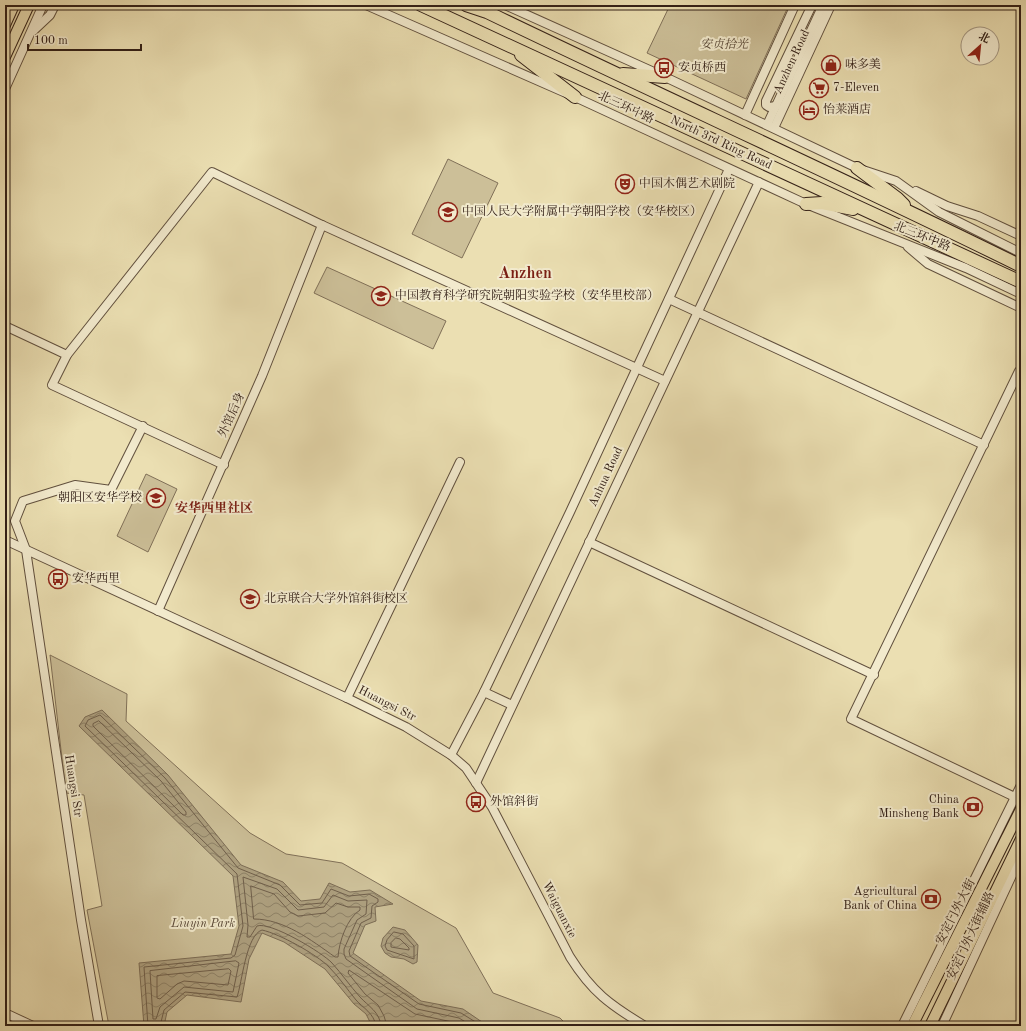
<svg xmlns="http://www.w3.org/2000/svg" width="1026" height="1031" font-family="'Old Standard TT','Noto Serif SC',serif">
<defs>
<pattern id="water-waves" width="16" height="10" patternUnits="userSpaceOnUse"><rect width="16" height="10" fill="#ac9e7d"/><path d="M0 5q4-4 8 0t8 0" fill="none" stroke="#8d8065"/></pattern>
</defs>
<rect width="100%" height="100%" fill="#ebdfb2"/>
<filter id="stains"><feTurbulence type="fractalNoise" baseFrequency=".005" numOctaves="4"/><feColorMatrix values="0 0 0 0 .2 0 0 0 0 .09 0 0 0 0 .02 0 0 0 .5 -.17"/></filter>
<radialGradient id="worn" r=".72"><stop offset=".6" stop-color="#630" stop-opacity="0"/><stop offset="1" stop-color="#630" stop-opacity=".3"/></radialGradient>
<g fill="#ccbf98" stroke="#807058">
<polygon points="670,5 780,5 787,9 746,99 647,53"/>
<polygon points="448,159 498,183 462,258 412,234"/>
<polygon points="327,267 446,321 433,349 314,293"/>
<polygon points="146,474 177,489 148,552 117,536"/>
<polygon points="50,655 127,694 126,721 250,833 286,854 342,863 456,928 493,993 560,1018 568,1026 109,1026 87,910 102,906 84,795 66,793"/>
</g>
<g fill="url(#water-waves)" stroke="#7c6c54">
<polygon points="102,710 168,775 241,865 283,882 301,901 320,899 329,883 350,892 370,890 393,904 375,907 376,921 365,925 353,953 421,1001 463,1009 482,1022 492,1026 372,1026 366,1014 354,1004 325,969 284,942 262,933 249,959 241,1002 187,995 167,1012 164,1026 144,1026 139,963 231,954 239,926 233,876 79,726 85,717"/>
<polygon points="393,927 405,930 418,945 417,962 413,964 404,959 391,957 385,953 381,946 383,938"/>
</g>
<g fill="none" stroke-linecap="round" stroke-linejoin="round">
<g stroke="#705f4a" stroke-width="1">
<polygon points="99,721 161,781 186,812 186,815 183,815 93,726 93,724"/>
<path d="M251,886L274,894L290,912L298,916L325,913L336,903L348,907H360V910C347,918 339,942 338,957H335C311,940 284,919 254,919Z"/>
<polygon points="394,932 403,934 414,946 414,959 387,950 385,946 387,940"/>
<polygon points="396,938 400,939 409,948 409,950 391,947 391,943"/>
<polygon points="236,961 239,963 233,992 184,987 160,1007 156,1019 153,1019 150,971"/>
<polygon points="229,969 231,971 228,985 184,981 177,984 160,999 157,998 157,976"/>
<polyline points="148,1026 144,967 231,958 235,955 243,926 237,874 85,726 88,720 100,715 165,778 238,868 280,885 300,905 322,903 331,889 349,896 369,894 378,899 378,902 372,906 371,918 361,923 349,951 350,956 419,1004 461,1013 482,1026"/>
<path d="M160,1026L164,1010L185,992L237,997C242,983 246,935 262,930C280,934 316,954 329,967C339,977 347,989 356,1000C363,1008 374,1013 376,1026"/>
<path d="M381,1026C380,1012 368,1006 360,997C350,986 342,974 332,963C323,953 270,921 257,926L250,937H247L248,925L243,877L277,889L298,910L324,907L333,895L348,901L367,900L366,914L357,920L344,949V954L346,959L417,1009L459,1018L472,1026"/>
<polyline points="387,1026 384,1016 378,1005 365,994 348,973 349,970 415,1014 457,1023 461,1026"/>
</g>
<g stroke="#61503e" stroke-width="10">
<g id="minor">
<polyline points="366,5 575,97 806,204 966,268 1021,294"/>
<polyline points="505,5 665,77 857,168 896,181 939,212 1021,253"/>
<polyline points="33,31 50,15 55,5"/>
<polyline points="5,89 43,5"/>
<polyline points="776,106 769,107 766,105 766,101 812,5"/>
<polyline points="745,115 795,5"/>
<polyline points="767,125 823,5"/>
<polyline points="774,128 831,5"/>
<polyline points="916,191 947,206 978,216 1021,236"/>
<polyline points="908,247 928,264 1021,308"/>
<polyline points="669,299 984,445"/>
<polyline points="5,326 67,355"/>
<polyline points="1019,371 851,719 1021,800"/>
<polyline points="224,465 52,385 67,355 212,172 322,225 665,381"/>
<path d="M5,540L347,698L406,727L451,755L466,768L492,807L570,957C592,992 610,1005 645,1026"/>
<polyline points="589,542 874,675"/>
<polyline points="158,611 262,376 322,225"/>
<polyline points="484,692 512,705"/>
<polyline points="347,698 460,462"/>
<polyline points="451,755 484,692 570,512 729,169"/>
<polyline points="476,783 759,182"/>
<polyline points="5,1013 33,1026"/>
<polyline points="99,1026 81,920 26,550 15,521 23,501 75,485 111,490 143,426"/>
<polyline points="902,1026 1021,785"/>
<polyline points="942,1026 1021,856"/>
</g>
</g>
<g stroke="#332017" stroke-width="12">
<g id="major">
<polyline points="5,25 14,5"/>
<polyline points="5,57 29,5"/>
<polyline points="912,1026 1021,809"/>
<polyline points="930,1026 1021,839"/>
</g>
</g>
<g stroke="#332017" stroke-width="14">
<g id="highway">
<polyline points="421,5 1021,282"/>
<path d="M466,5L487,12C665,98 845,179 1021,266"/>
<polyline points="521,55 575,97"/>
<polyline points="623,74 665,77"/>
<polyline points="857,168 897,198 904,205"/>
<polyline points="806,204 822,203 853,209"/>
</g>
</g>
<use href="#minor" stroke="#f2eacd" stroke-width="8"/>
<use href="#major" stroke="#ebdfb2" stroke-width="10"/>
<use href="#highway" stroke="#ebdfb2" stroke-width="12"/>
</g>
<defs>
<g id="shop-ring" transform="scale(1)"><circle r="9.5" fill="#f2eacd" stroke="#8f2418" stroke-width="1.5"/><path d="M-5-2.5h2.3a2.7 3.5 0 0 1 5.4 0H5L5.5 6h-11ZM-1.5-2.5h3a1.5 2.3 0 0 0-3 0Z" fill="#8f2418"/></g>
<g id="bus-ring" transform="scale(1)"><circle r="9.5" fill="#f2eacd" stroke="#8f2418" stroke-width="1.5"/><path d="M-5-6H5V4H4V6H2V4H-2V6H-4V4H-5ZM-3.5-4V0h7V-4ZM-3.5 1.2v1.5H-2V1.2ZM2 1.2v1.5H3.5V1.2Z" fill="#8f2418"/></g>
<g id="supermarket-ring" transform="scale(1)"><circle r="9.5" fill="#f2eacd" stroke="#8f2418" stroke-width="1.5"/><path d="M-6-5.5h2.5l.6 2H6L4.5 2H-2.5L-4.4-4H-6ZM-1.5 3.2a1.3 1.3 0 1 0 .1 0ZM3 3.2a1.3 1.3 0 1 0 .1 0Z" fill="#8f2418"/></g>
<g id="hotel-ring" transform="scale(1)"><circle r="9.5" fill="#f2eacd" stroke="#8f2418" stroke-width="1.5"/><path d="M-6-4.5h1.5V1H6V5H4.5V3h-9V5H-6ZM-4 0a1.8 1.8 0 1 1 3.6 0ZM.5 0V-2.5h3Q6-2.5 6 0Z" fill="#8f2418"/></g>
<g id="theatre-ring" transform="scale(1)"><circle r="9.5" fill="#f2eacd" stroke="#8f2418" stroke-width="1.5"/><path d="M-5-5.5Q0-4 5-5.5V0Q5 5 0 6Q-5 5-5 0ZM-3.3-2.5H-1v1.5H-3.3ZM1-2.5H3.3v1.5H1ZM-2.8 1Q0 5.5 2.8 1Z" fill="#8f2418"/></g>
<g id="school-ring" transform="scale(1)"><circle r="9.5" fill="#f2eacd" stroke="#8f2418" stroke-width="1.5"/><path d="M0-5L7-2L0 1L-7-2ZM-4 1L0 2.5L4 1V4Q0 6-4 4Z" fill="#8f2418"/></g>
<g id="university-ring" transform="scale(1)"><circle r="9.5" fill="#f2eacd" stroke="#8f2418" stroke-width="1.5"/><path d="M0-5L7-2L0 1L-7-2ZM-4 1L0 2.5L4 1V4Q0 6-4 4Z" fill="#8f2418"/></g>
<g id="bank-ring" transform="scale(1)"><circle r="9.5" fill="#f2eacd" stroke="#8f2418" stroke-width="1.5"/><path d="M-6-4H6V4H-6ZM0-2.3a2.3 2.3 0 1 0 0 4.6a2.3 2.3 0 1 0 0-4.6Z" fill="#8f2418"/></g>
</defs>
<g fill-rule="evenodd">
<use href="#shop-ring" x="831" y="65"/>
<use href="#bus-ring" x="664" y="68"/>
<use href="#supermarket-ring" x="819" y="88"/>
<use href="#hotel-ring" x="809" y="110"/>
<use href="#theatre-ring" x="625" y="184"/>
<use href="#school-ring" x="448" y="212"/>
<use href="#school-ring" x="381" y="296"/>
<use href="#school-ring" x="156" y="498"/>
<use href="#bus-ring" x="58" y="579"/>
<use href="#university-ring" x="250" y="599"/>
<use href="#bus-ring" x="476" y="802"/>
<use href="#bank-ring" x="973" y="807"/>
<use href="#bank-ring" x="931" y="899"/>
</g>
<g text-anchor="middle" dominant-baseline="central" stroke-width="4" stroke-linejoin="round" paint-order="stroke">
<g font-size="12" font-style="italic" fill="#594837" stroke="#f2eacd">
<text x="724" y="45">安贞拾光</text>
<text x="203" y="924">Liuyin Park</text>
</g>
<g font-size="12" fill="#332017" stroke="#f2eacd">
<text transform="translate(792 62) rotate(-65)">Anzhen Road</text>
<text transform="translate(626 108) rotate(25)">北三环中路</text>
<text transform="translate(721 143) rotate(25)">North 3rd Ring Road</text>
<text transform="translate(922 237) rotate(22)">北三环中路</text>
<text transform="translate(232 415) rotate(-66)">外馆后身</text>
<text transform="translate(606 477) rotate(-65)">Anhua Road</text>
<text transform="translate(387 704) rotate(27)">Huangsi Str</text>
<text transform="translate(73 786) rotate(81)">Huangsi Str</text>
<text transform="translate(559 910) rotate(63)">Waiguanxie</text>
<text transform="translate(956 912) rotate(-63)">安定门外大街</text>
<text transform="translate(971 936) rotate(-65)">安定门外大街辅路</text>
</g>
<g font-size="12" fill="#332017" stroke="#f2eacd" text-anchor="start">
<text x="845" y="65">味多美</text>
<text x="678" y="68">安贞桥西</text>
<text x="833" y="88">7-Eleven</text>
<text x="823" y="110">怡莱酒店</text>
<text x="639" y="184">中国木偶艺术剧院</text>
<text x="462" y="212">中国人民大学附属中学朝阳学校（安华校区）</text>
<text x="395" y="296">中国教育科学研究院朝阳实验学校（安华里校部）</text>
<text x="142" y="498" text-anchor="end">朝阳区安华学校</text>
<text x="72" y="579">安华西里</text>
<text x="264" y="599">北京联合大学外馆斜街校区</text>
<text x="959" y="800" text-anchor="end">China<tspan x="959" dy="14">Minsheng Bank</tspan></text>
<text x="490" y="802">外馆斜街</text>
<text x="917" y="892" text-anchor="end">Agricultural<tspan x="917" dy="14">Bank of China</tspan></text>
</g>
<g font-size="13" font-weight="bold" fill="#7a1f14" stroke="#f2eacd">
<text x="214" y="508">安华西里社区</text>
</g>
<g font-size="16" font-weight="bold" fill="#7a1f14" stroke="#f2eacd">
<text x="525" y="274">Anzhen</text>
</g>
</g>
<rect width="1026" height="1031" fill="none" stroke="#ebdfb2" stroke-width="20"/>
<rect x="6" y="6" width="1014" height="1019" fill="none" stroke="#332017" stroke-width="2"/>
<rect x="10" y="10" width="1006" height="1011" fill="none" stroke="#332017"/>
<g transform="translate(980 46) rotate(27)"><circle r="19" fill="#f2eacd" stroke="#a69984"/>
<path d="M0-3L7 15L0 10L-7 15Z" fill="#8f2418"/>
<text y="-6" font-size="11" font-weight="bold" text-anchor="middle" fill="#332017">北</text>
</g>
<path d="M28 44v6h113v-6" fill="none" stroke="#332017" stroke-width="2"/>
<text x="34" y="44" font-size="12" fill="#332017" stroke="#f2eacd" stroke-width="3" paint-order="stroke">100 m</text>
<rect width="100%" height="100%" filter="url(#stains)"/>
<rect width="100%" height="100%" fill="url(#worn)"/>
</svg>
